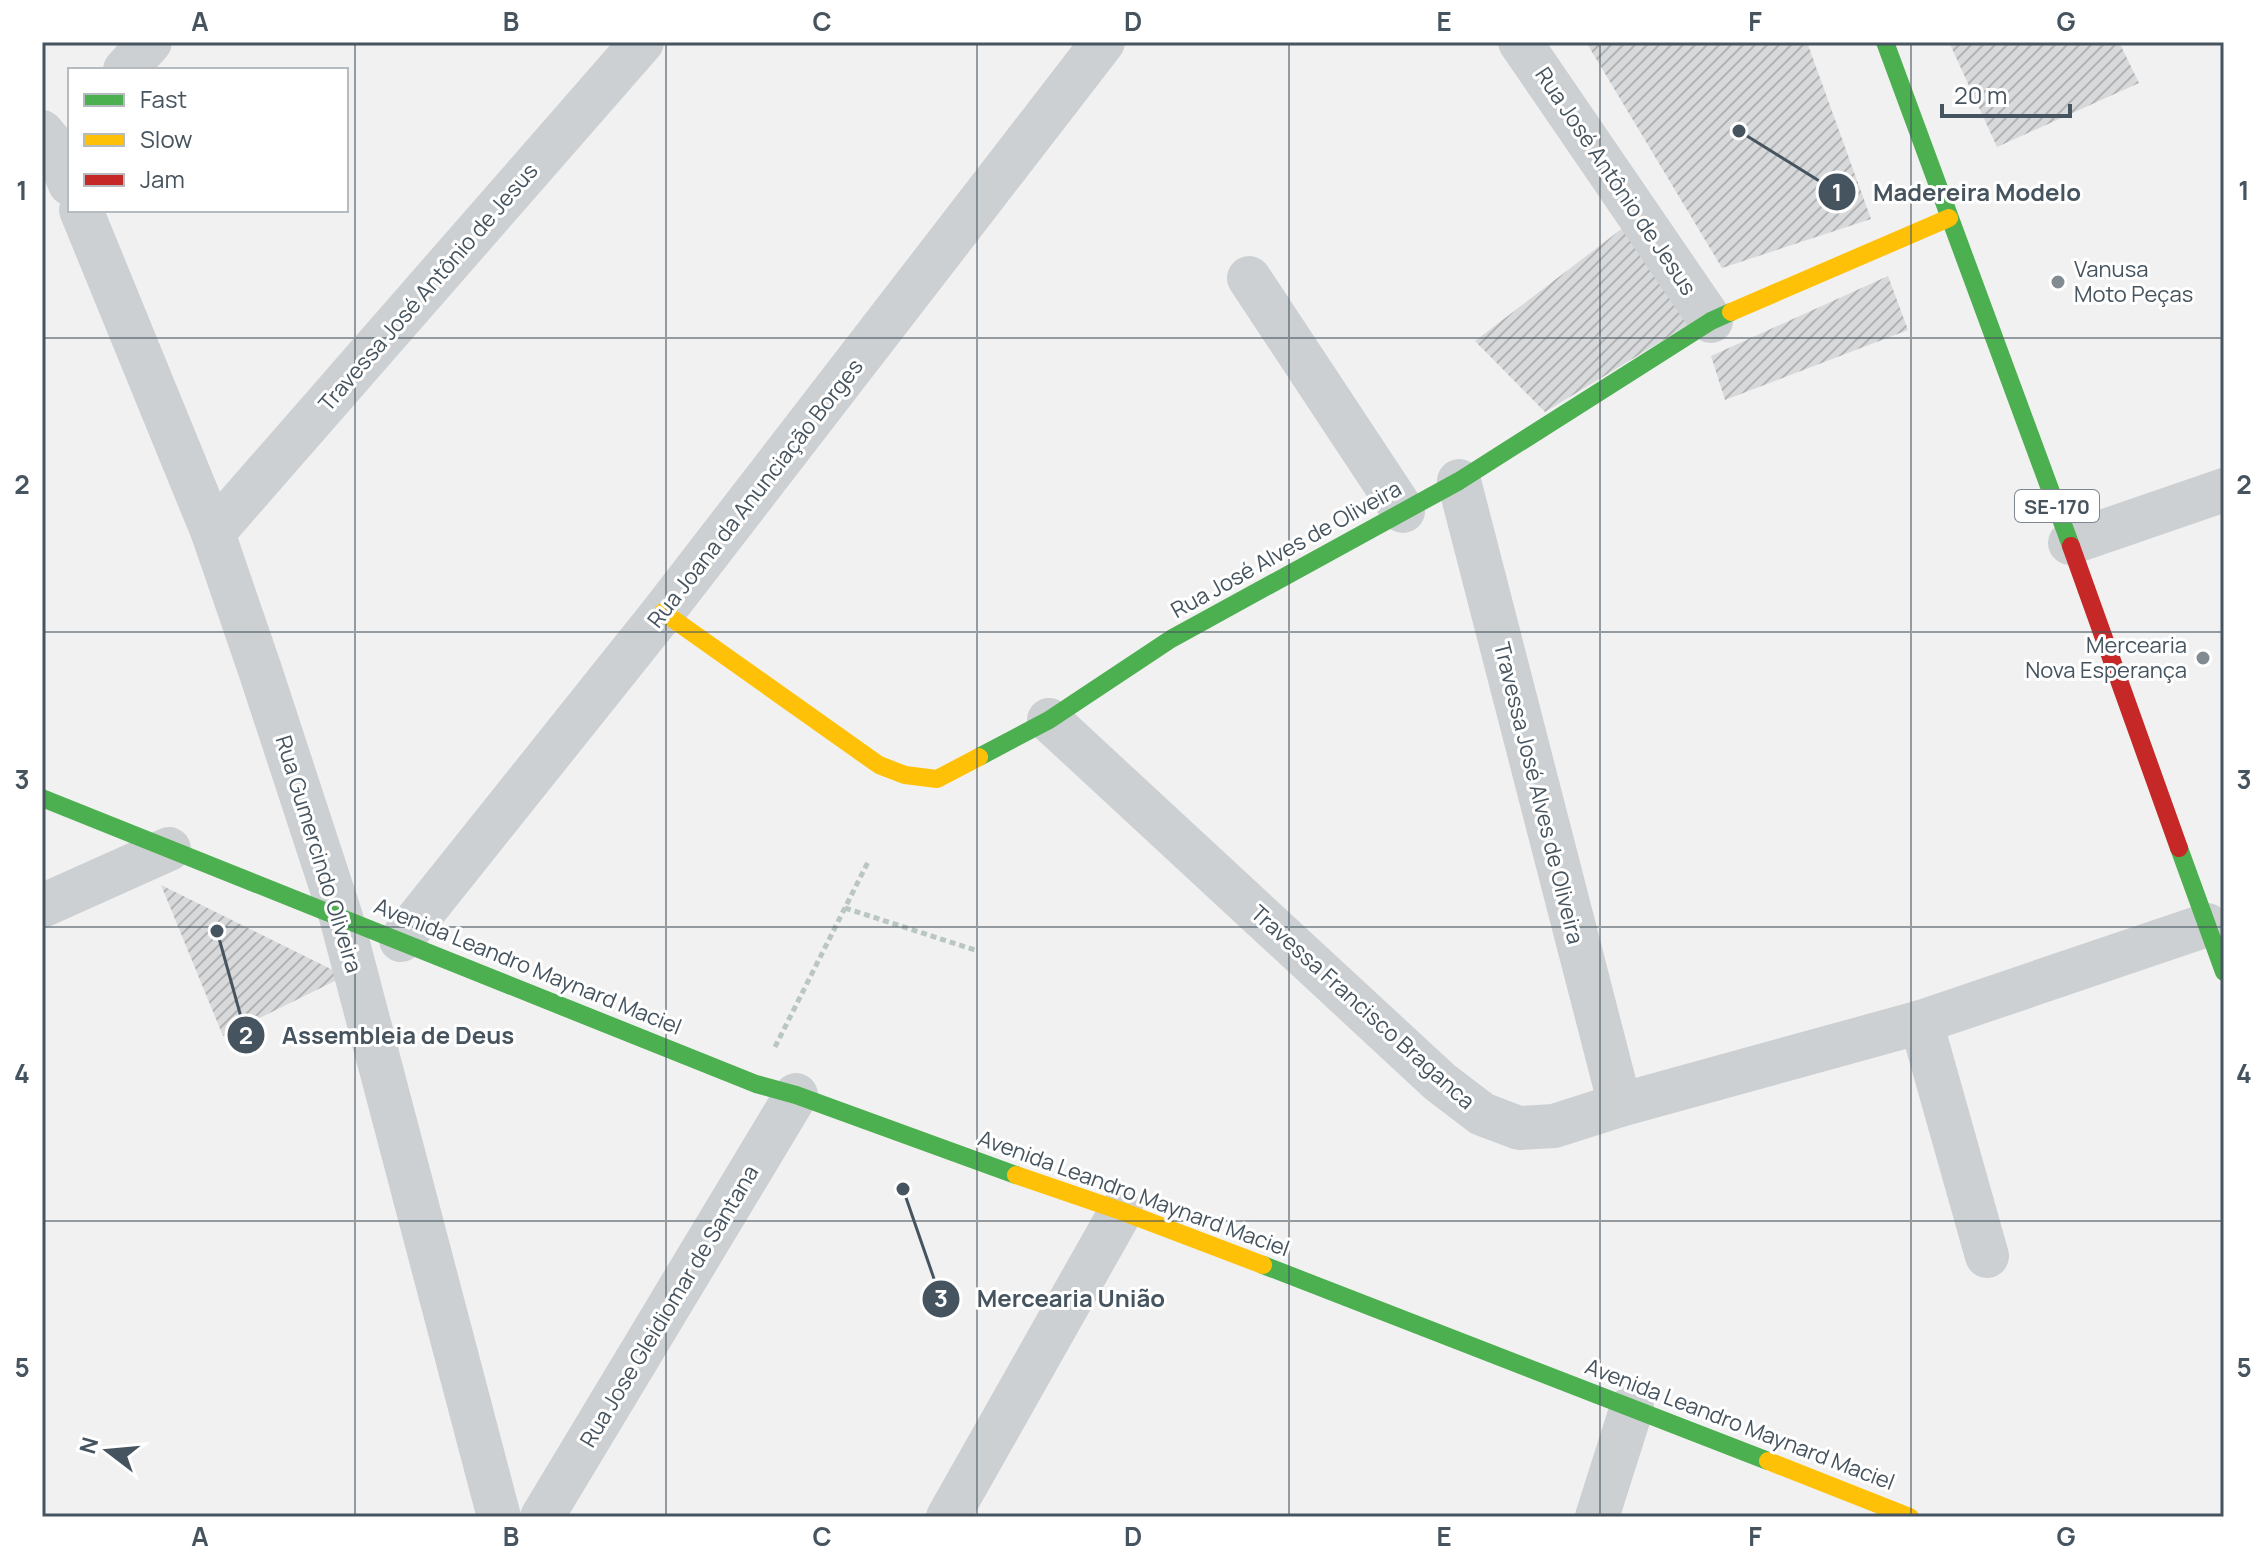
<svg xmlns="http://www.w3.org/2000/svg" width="2266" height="1559" font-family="Manrope,sans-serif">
<defs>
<pattern id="building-hatch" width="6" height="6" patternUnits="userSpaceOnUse" patternTransform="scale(2)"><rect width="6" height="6" fill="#d8d9db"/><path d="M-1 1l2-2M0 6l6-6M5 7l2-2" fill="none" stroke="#b1b3b5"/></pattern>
</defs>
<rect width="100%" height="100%" fill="#f2f1f1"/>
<g fill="url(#building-hatch)">
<polygon points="1586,42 1807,42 1871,219 1722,268"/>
<polygon points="1949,42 2119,42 2139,83 1997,147"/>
<polygon points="1632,221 1698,319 1545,412 1475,341"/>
<polygon points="1888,276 1908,330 1725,400 1711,356"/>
<polygon points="161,885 345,976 223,1036"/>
</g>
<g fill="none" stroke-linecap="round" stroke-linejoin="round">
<g stroke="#b9c6c1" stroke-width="5" stroke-dasharray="6 4" stroke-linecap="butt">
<polyline points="845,908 978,951"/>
<polyline points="775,1047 869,860"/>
</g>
<g stroke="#cdd0d2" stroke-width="44">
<polyline points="1520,42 1711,321"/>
<polyline points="125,70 150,42"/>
<polyline points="42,132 55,148 70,184"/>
<polyline points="81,210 213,533 260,670 341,917 499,1517"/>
<polyline points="1249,278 1403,511"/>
<polyline points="1459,481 1620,1105"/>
<polyline points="213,533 642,42"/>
<polyline points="2070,543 2224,490"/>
<polyline points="1049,720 1440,1082 1482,1114 1519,1128 1554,1126 1620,1105 1921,1022 2207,925"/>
<polyline points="42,906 169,849"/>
<polyline points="401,940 663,612 1103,42"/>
<polyline points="1921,1022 1987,1256"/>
<polyline points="542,1517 796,1095"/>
<polyline points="948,1517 1121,1211"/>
<polyline points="1597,1517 1632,1407"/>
</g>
<g stroke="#4caf50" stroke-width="18">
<polyline points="1885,42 2071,546"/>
<polyline points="979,757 1049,720 1171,639 1459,481 1711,321 1731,312"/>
<polyline points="42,798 756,1084 796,1095 1016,1175"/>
<polyline points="2179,848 2224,972"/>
<polyline points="1263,1265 1768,1461"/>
</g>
<g stroke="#ffc107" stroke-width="18">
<polyline points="1731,312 1949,218"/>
<polyline points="663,612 879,765 905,775 937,779 979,757"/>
<polyline points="1016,1175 1121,1211 1263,1265"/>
<polyline points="1768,1461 1910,1517"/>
</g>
<polyline stroke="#c62828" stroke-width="18" points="2071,546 2179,848"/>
</g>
<path fill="none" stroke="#46545f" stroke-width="2" stroke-opacity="0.55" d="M355,42V1517M666,42V1517M977,42V1517M1289,42V1517M1600,42V1517M1911,42V1517M42,338H2224M42,632H2224M42,927H2224M42,1221H2224"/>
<g fill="#828b92" stroke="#fff" stroke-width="3">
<circle cx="2058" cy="282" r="8"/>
<circle cx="2203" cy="658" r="8"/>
</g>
<g text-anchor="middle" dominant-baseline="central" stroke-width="6" stroke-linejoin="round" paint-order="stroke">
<rect fill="#fff" stroke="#7e878f" stroke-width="2" x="2015" y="490" width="84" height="32" rx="6"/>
<g font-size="20" font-weight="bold" fill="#46545f">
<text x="2057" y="506">SE-170</text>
</g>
<g font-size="22" fill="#46545f" stroke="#fff">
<text transform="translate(1616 181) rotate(56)">Rua José Antônio de Jesus</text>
<text transform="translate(428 287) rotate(-49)">Travessa José Antônio de Jesus</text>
<text transform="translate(755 493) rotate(-52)">Rua Joana da Anunciação Borges</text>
<text transform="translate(1286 549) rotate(-29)">Rua José Alves de Oliveira</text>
<text transform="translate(1539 793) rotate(76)">Travessa José Alves de Oliveira</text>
<text transform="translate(319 854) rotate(73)">Rua Gumercindo Oliveira</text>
<text transform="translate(528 966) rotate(22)">Avenida Leandro Maynard Maciel</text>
<text transform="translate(1363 1007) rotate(42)">Travessa Francisco Braganca</text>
<text transform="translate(1134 1193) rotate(20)">Avenida Leandro Maynard Maciel</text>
<text transform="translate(669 1306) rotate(-59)">Rua Jose Gleidiomar de Santana</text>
<text transform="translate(1740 1424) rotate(21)">Avenida Leandro Maynard Maciel</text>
</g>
<g font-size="22" fill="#46545f" stroke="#fff" text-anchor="start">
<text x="2074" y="269">Vanusa<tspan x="2074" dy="25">Moto Peças</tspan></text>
<text x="2187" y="645" text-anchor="end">Mercearia<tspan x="2187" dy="25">Nova Esperança</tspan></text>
</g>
</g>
<path fill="none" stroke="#46545f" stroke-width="3" d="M1739 131L1837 192M217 931L246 1035M903 1189L941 1299"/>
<g fill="#46545f" stroke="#fff" stroke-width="3">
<circle cx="1739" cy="131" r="8"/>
<circle cx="217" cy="931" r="8"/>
<circle cx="903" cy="1189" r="8"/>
<circle cx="1837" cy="192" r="20"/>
<circle cx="246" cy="1035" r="20"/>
<circle cx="941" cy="1299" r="20"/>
</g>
<g font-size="24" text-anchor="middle" font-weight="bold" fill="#fff">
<text x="1837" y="201">1</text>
<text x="246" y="1044">2</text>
<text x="941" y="1307">3</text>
</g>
<g font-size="24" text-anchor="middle" font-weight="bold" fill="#46545f" stroke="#fff" stroke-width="6" stroke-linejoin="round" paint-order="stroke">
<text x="1977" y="201">Madereira Modelo</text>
<text x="398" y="1044">Assembleia de Deus</text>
<text x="1071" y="1307">Mercearia União</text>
</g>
<rect width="2266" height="1559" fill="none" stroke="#ffffff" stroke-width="88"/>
<rect x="68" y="68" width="280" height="144" fill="#ffffff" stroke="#b5bbbf" stroke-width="2"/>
<rect x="84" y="94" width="40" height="12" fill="#4caf50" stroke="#b5bbbf" stroke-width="2"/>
<text x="140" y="108" font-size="24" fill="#46545f">Fast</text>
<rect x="84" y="134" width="40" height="12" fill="#ffc107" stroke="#b5bbbf" stroke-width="2"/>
<text x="140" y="148" font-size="24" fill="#46545f">Slow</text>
<rect x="84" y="174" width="40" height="12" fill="#c62828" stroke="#b5bbbf" stroke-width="2"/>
<text x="140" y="188" font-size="24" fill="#46545f">Jam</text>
<g transform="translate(108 1451) rotate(286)" stroke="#ffffff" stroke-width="6" paint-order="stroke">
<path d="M0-6L14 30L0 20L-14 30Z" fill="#46545f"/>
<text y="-12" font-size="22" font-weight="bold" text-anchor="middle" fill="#46545f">N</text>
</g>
<path d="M1942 104v12h128v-12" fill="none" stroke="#46545f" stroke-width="4"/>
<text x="1954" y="104" font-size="24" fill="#46545f" stroke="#ffffff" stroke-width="6" paint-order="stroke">20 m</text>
<rect x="44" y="44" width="2178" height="1471" fill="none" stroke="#46545f" stroke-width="3"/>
<g font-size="26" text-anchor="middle" font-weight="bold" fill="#46545f">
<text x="200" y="31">A</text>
<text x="511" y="31">B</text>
<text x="822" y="31">C</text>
<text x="1133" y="31">D</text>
<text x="1444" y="31">E</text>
<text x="1755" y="31">F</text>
<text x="2066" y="31">G</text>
<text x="22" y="200">1</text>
<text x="2244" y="200">1</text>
<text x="22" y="494">2</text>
<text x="2244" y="494">2</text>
<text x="22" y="789">3</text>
<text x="2244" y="789">3</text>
<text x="22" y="1083">4</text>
<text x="2244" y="1083">4</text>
<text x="22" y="1377">5</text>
<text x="2244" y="1377">5</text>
<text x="200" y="1546">A</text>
<text x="511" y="1546">B</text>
<text x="822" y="1546">C</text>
<text x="1133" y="1546">D</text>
<text x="1444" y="1546">E</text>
<text x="1755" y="1546">F</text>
<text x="2066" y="1546">G</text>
</g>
</svg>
